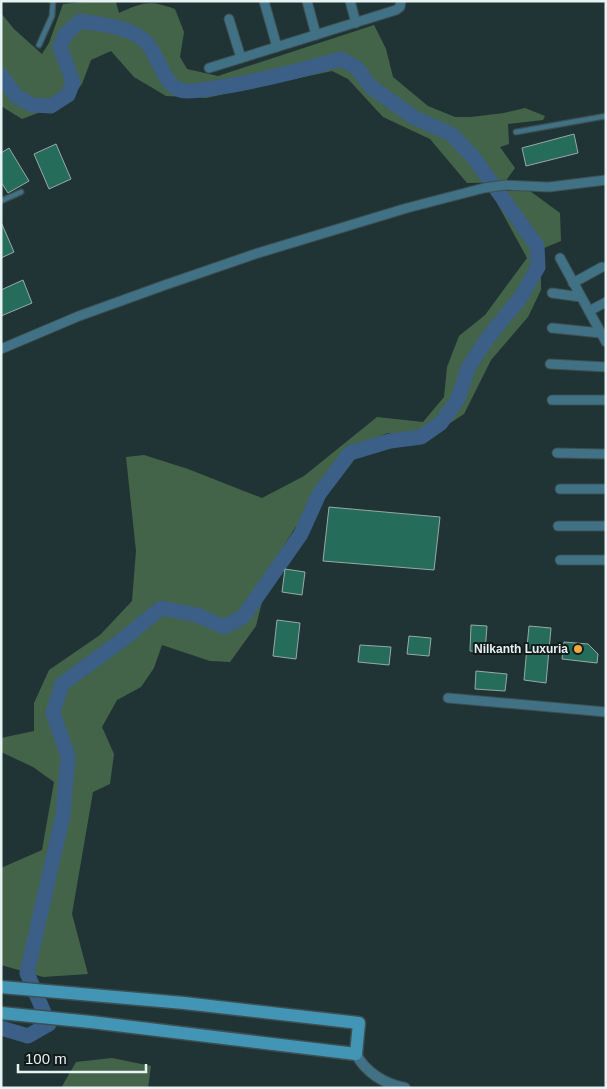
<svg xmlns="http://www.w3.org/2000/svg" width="607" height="1089" font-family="Arial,sans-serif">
<rect width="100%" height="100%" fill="#213435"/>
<g fill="#436449">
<path d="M92,1L116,2L119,13C144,2 149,0 175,9L184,32L180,57L187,69L218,76L374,25L386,49L393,77L428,106L455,117H471L504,113L525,108L545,116L543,120L508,124L509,144L500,147L515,168L505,182L467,183L430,139L383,117L348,79L332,71L206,98L166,96L134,77L111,51L91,60L82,84L69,101L22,119L1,106V13L14,29L42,54L49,43L63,4Z"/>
<polygon points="505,191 530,191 560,213 561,241 544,248 541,255 541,290 528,317 491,360 464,414 427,438 388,433 349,449 330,473 271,566 256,626 230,662 210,661 162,645 154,668 141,687 117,700 102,727 114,754 110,784 93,792 72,914 88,974 43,977 1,965 1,868 42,850 54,782 33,767 1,752 1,738 34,731 34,703 49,670 100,635 132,601 136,551 126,457 144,455 188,469 262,498 304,476 377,417 423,422 444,397 447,367 459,336 485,315 527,258 497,203"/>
<polygon points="112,1058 151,1066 148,1088 61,1088 76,1062"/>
</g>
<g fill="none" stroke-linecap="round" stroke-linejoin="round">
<path stroke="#3b5f86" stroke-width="15" d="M1,75L16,96L32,105L51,106L68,95L73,82L60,47L65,35L80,21C102,25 128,26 145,41C158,53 163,84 180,90C190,93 205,89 214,88C257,82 299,71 341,59L357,68L371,87L415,118L451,134L474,158L537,246L538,267L521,297L489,336L468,368L458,399L441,423L421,437L390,441L350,453L319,494L301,534L243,617L224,627L197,615L161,608L122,640L62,684L53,713L68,756L63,815L27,973L49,1024L28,1036L1,1028"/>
</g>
<g fill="#256c5b" stroke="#97aba5">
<polygon points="574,134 578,153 526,166 522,148"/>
<polygon points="56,144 71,179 49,189 34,154"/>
<polygon points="9,148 29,181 8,193 1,182 1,153"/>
<polygon points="1,222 14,252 1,258"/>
<polygon points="23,280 32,303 1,316 1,290"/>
<polygon points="329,507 440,517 434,570 323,561"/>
<polygon points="285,569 305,572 302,595 282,592"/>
<polygon points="277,620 300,623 296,659 273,656"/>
<polygon points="471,625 487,626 485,652 470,651"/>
<polygon points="529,626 551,628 546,683 524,680"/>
<polygon points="409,636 431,638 429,656 407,654"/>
<polygon points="564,642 588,644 598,654 597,663 562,659"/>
<polygon points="360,645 391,647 389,665 358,662"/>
<polygon points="476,671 507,674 505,691 475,689"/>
</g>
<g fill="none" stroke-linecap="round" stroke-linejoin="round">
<g stroke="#3d4f50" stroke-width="7">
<g id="service">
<polyline points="39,45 52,16 53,1"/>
<polyline points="516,132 606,116"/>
<polyline points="1,201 21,192"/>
</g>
</g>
<g stroke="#3d4f50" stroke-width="11">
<g id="minor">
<polyline points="264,1 277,47"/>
<polyline points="307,1 316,35"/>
<polyline points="350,1 356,23"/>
<polyline points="229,19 241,58"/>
<polyline points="209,68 396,10 400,7 401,1"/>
<polyline points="560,258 606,342"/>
<polyline points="573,283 602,267"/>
<polyline points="552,293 581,297"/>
<polyline points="589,311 606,302"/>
<polyline points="552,328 601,333"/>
<polyline points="1,349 79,316 165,285 255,254 407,208 484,188 505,185 549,187 606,180"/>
<polyline points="550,364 606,367"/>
<polyline points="552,400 606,400"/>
<polyline points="557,453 606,454"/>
<polyline points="560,489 606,489"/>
<polyline points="558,526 606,526"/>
<polyline points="560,560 606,560"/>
<polyline points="448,698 606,712"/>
</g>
</g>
<g stroke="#3d4f50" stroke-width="12">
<path id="tertiary" d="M356,1054C366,1073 385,1084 405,1088"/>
</g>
<g stroke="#3d4f50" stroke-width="15">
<polyline id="secondary" points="1,987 184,1003 359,1023 356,1054 91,1022 1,1013"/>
</g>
<use href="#service" stroke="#417185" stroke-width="4.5"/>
<use href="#minor" stroke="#417185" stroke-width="9"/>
<use href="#tertiary" stroke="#417185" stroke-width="10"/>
<use href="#secondary" stroke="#4295b4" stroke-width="12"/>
</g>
<circle fill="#f0a73e" stroke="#121a1a" stroke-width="2" cx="578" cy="649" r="5"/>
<g text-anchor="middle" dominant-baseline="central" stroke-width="4" stroke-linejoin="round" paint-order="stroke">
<g font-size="12" font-weight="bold" fill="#e7f2f3" stroke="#121a1a" text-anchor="end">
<text x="568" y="649">Nilkanth Luxuria</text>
</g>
</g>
<rect width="607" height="1089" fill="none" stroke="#e7f2f3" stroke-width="5"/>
<path d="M18 1064v8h128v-8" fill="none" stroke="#e7f2f3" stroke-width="2.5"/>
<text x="25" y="1064" font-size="15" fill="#e7f2f3" stroke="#121a1a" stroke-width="4" paint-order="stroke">100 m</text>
</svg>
